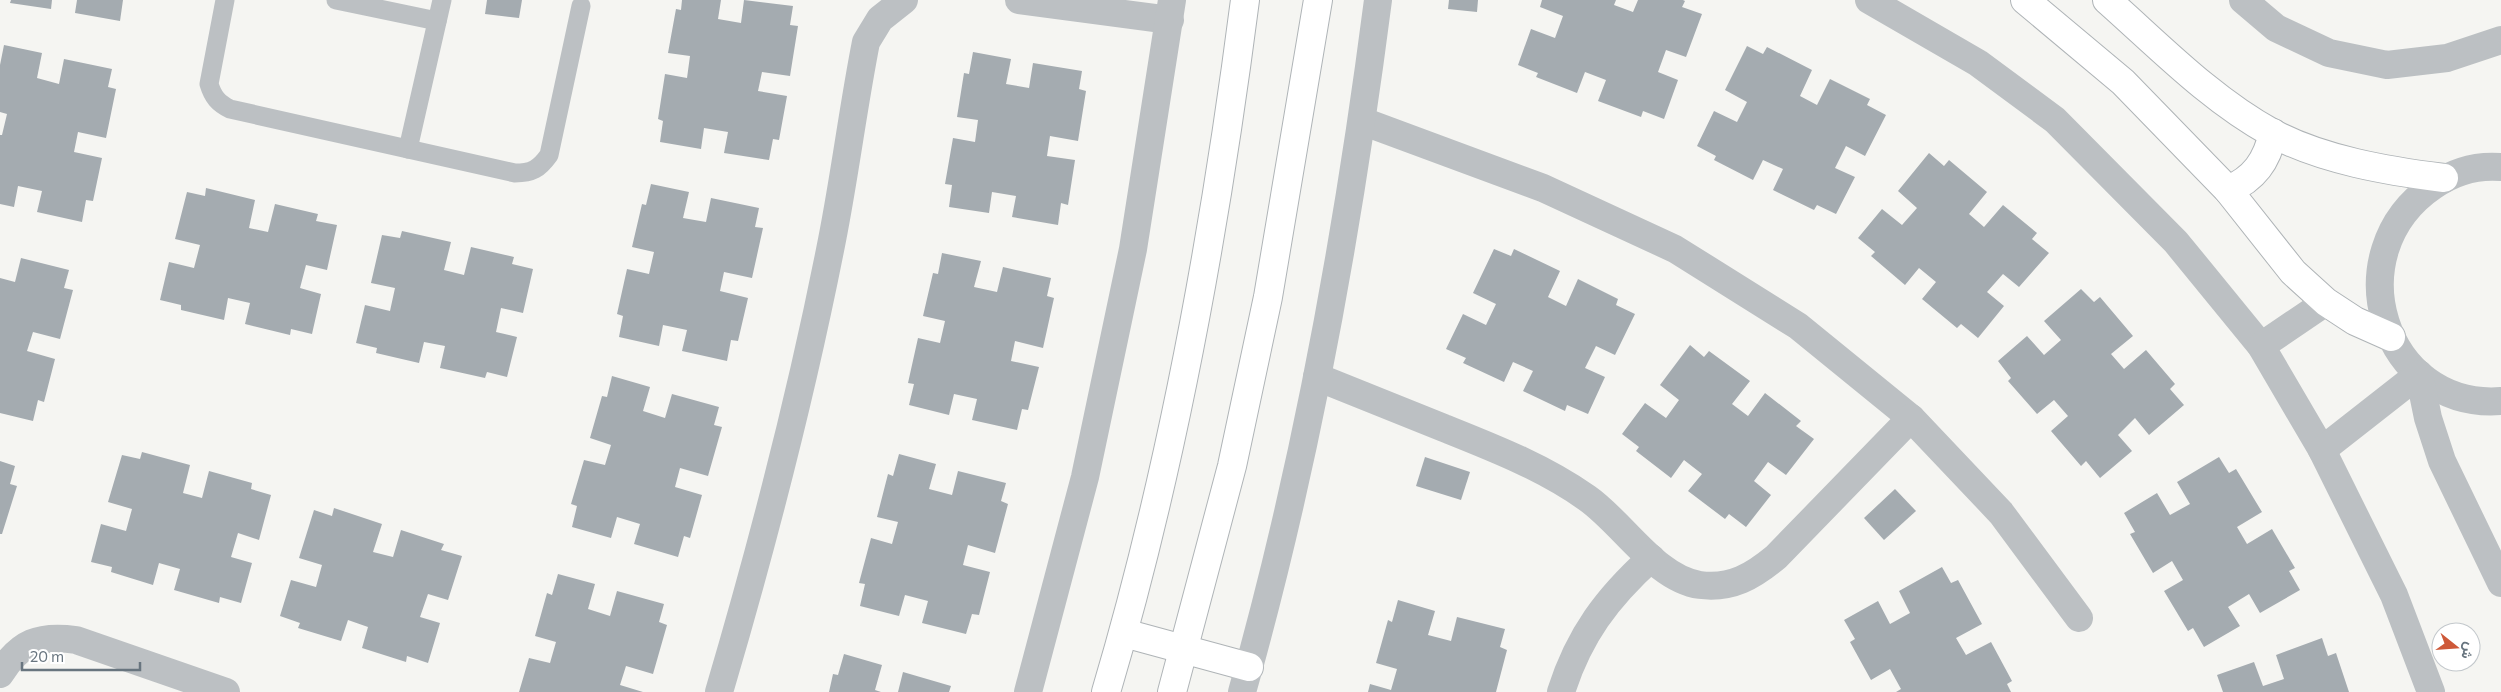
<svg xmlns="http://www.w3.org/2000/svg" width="2501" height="692" font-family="Commissioner,Vazirmatn,sans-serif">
<rect width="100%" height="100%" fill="#f5f5f2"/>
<g fill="#a4abb0">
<polygon points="11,0 52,0 51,9 10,3"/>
<polygon points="77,0 123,0 120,21 75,13"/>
<polygon points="487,0 522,0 519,18 485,14"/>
<polygon points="682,0 721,0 718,19 741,23 744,0 793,6 790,25 798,26 790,76 762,72 758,91 787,96 779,140 773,139 769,160 724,153 728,132 704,128 701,149 660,142 663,121 658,119 665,74 687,78 690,56 668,53 676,9 681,10"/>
<polygon points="1449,0 1478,0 1477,12 1448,9"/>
<polygon points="1542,0 1616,0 1614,5 1633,12 1638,0 1683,0 1685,1 1682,7 1702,14 1686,57 1666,50 1658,72 1678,80 1664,119 1643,111 1641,117 1598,101 1606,80 1585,72 1577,93 1536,77 1538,73 1518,65 1531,29 1555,38 1563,16 1540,7"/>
<polygon points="4,45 42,53 37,78 59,84 64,59 112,69 108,87 116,89 106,138 78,132 74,152 102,158 93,201 86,200 82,222 37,212 42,191 18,186 14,207 0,204 0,135 2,135 7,114 0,112 0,65"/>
<polygon points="1747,46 1763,54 1767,47 1812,70 1800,96 1817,105 1830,79 1870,99 1867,105 1886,115 1865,156 1846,146 1835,168 1855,177 1836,214 1817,205 1814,210 1773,190 1783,169 1763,160 1753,180 1714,160 1716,156 1697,146 1714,111 1737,122 1747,102 1725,90"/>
<polygon points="973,52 1011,59 1006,84 1029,88 1033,63 1082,71 1079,89 1086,91 1078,141 1050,136 1047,156 1075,160 1068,205 1061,203 1058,225 1012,217 1016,196 992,192 989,213 949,207 952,185 945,184 953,138 975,142 978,120 957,117 964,73 969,74"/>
<polygon points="1929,153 1944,166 1949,160 1987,192 1969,214 1984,227 2003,205 2037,233 2032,239 2049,253 2019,287 2003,274 1987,292 2004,306 1978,338 1961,324 1957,328 1922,299 1936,282 1919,268 1905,285 1871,256 1875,252 1858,238 1882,209 1902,225 1917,208 1898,191"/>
<polygon points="651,184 689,192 683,218 706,222 711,198 759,208 755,227 763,228 752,278 724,272 720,291 748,298 738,341 731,340 727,361 682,351 687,330 663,325 659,346 619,337 623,316 617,314 627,269 649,274 654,252 632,247 642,204 646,205"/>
<polygon points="206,188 255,200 249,228 268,232 275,204 318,214 316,221 337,225 327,270 306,265 300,288 321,294 312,334 291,329 290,335 245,324 250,303 228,298 224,320 181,310 181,305 160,300 169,262 194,268 200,245 175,239 187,192 205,196"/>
<polygon points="402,231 451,242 444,270 464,275 471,247 514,257 512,264 533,269 523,313 501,308 496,332 517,337 507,377 487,372 485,378 440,368 445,346 424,342 419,363 376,353 377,348 356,343 365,305 390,311 395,288 371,283 382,235 400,238"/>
<polygon points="1494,249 1511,256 1514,249 1560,271 1548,297 1566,306 1578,279 1618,299 1616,305 1635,314 1615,355 1596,346 1585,368 1605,377 1588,414 1567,405 1565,411 1523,391 1533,371 1513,362 1504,382 1463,363 1466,358 1446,349 1463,314 1486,325 1496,304 1473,293"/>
<polygon points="942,253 981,261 974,287 997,292 1003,267 1051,278 1047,296 1054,298 1043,348 1015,341 1011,361 1039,367 1028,410 1022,409 1017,430 972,420 977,399 954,394 949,415 909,405 914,384 908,383 918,338 940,343 945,321 923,316 933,273 938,274"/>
<polygon points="21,258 69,270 64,288 73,290 60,339 33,332 27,351 55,359 44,402 38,400 33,421 0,413 0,278 15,282"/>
<polygon points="2081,289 2094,302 2100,297 2133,336 2111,354 2124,369 2146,350 2175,384 2170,389 2184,405 2149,435 2135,418 2118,435 2132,451 2100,478 2086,461 2081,466 2051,431 2068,416 2054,400 2037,414 2008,381 2011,378 1998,361 2027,336 2044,355 2061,340 2044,321"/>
<polygon points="1690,345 1704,357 1709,351 1750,381 1732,404 1748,416 1765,393 1801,421 1796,426 1814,439 1786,475 1768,462 1754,481 1771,495 1746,527 1729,514 1725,519 1688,491 1702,474 1684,460 1671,478 1636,451 1639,447 1622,434 1645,403 1666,418 1679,400 1660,385"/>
<polygon points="612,376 650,387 643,411 665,418 672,394 719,407 714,425 722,427 708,476 680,468 675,487 702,495 690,538 684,536 678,557 634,544 640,524 617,517 611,538 572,527 577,506 571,504 584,460 605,465 611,445 590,438 602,396 607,397"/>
<polygon points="142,452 190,465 183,493 202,498 209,471 252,483 251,489 271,495 259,540 238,533 231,557 252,563 241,603 220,597 219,603 174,590 180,569 159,563 153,585 111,572 112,567 91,562 101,524 126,531 132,509 108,502 122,455 140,459"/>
<polygon points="899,454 936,464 929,489 952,495 958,471 1006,483 1001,501 1008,504 995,553 968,545 963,565 990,572 979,615 972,614 966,634 922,623 928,601 905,595 899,616 860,606 865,584 859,583 871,538 892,544 898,522 877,517 888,474 893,476"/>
<polygon points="1425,457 1470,472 1461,500 1416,486"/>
<polygon points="2219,457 2229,473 2236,469 2262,512 2237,527 2247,544 2272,529 2295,568 2289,571 2300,590 2260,613 2249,594 2228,607 2240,626 2204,647 2193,628 2188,631 2164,591 2183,580 2172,561 2153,573 2130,534 2135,532 2124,513 2157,493 2170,515 2190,504 2177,482"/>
<polygon points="0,461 15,466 10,484 17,486 2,534 0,534"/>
<polygon points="1895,489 1916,511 1884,540 1864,518"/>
<polygon points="334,508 382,524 373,552 393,557 401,530 444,544 441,550 462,556 448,600 428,594 420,617 440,623 428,663 407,656 406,662 362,648 368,627 348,620 341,641 298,628 300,623 280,616 291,580 316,587 322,565 299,558 314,510 332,516"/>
<polygon points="1942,567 1951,583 1958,580 1982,624 1956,638 1966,655 1991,642 2012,681 2007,684 2011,692 1896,692 1901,689 1890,669 1871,680 1850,642 1855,639 1844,620 1878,601 1890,624 1910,613 1899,591"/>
<polygon points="558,574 595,584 588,609 610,616 617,591 664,604 659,622 667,625 653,674 626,666 620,685 643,692 519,692 529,658 550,663 556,642 535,636 547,593 552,595"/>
<polygon points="1398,600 1435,611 1428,635 1451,641 1457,617 1505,629 1500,647 1507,650 1496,692 1368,692 1370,684 1391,690 1397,669 1376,663 1388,620 1392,622"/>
<polygon points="2322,638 2328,656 2336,653 2349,692 2223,692 2217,675 2254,662 2263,686 2284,679 2276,655"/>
<polygon points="844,654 882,665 875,690 881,692 829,692 833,674 838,675"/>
<polygon points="903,672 951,686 949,692 898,692"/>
</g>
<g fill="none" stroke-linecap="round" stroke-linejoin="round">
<g stroke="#afb4b7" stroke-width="30">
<g id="secondary">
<polyline points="2025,0 2123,82 2228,190 2293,272 2326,302 2355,321 2391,337"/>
<path d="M2107,0C2159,46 2210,99 2272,133C2322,160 2388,171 2444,178"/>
<path d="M2228,190C2254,179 2267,161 2273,133"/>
<polyline points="1124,633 1249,667"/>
<path d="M1106,692C1173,467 1215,233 1245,0"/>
<polyline points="1172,692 1232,466 1268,297 1318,0"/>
</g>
</g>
<g stroke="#bcc0c3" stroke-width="19">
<path d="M225,0L209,84C213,97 218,103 230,109L515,173C532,173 539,169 549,155L581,6"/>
<polyline points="336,0 437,21"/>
<polyline points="408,149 442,0"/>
</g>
<g stroke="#bcc0c3" stroke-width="28">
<polyline points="1019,0 1170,20"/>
<polyline points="1869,0 1978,63 2055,120 2176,242 2261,346 2322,450 2394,595 2431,692"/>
<polyline points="2243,0 2276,28 2329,53 2387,65 2447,58 2501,40"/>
<polyline points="1362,121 1543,188 1675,249 1798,326 1911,418 2001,513 2079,618"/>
<path d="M2501,167C2477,165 2453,172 2433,186C2334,253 2383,410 2501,401"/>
<polyline points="2261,346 2326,302"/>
<path d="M1317,377C1360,394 1402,411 1444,428C1494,448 1543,467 1587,498C1623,523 1656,579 1700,585C1732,589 1753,576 1776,557L1911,418"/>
<polyline points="2322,450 2419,374 2428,418 2442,461 2501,583"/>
<path d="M0,674C20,642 39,635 76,640L226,692"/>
<path d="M719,692C763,543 802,393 832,240C845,174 853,108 866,42L880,19L904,0"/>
<polyline points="1028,692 1085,477 1133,249 1172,0"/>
<path d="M1242,692C1306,466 1348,233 1378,0"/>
<path d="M1561,692C1579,635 1607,598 1651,558"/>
</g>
<use href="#secondary" stroke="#fff" stroke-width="28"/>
</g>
<g transform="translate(2456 647) rotate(107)"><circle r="24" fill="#ffffff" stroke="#c3c8cc"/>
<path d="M0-4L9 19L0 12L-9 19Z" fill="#ce5939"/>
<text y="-8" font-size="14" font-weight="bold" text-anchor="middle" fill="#68757f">ش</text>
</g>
<path d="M22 662v8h118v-8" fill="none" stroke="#68757f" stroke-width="2.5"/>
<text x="30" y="662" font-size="15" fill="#68757f" stroke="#ffffff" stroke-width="4" paint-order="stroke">20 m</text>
</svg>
